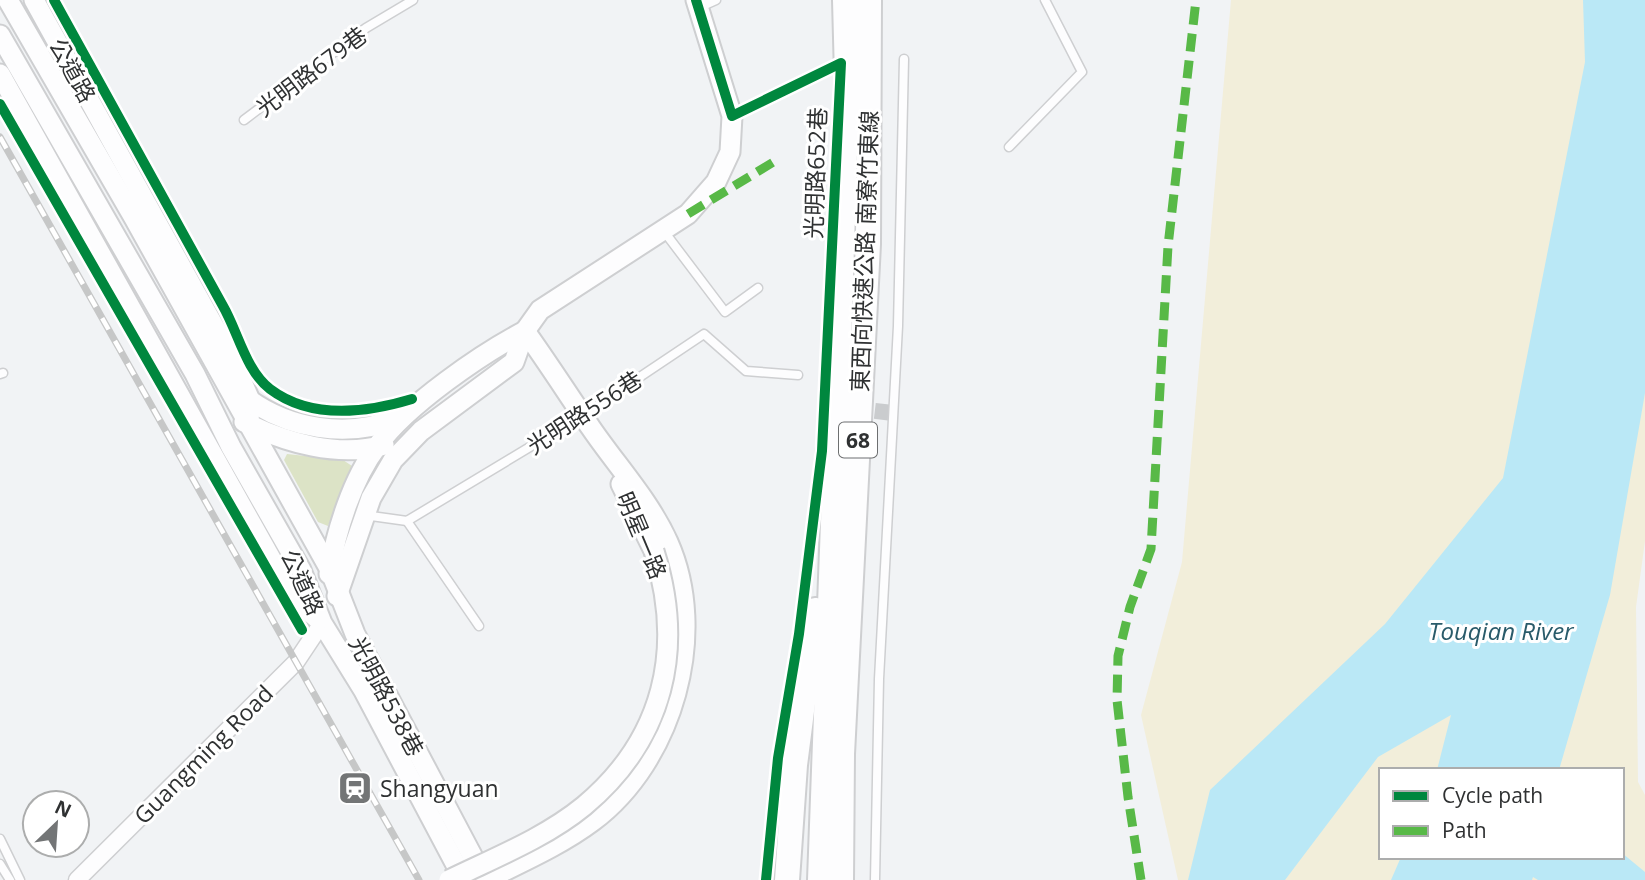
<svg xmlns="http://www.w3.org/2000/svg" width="1645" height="880" font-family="'Open Sans','Noto Sans TC',sans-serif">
<rect width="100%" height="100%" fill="#f1f3f5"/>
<polygon fill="#dce3c6" points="287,454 343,460 352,466 328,526 318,522 284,460"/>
<path fill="#f2eeda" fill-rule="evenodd" d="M1231,0H1645V541L1636,607L1638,782L1645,795V880H1178L1141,715L1182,562ZM1381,770H1622V857H1381Z"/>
<g fill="#bae8f6">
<polygon points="1583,0 1645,0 1645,393 1610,595 1559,770 1437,770 1451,715 1378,757 1285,880 1188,880 1210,790 1385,624 1503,478 1585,62"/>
<polygon points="1622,853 1645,872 1645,880 1538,880 1533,877 1532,880 1391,880 1401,857 1622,857"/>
</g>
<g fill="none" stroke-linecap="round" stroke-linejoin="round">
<polyline stroke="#caccce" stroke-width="16" stroke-dasharray="16 8" stroke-linecap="butt" points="851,408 893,413"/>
<g stroke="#cecfd1" stroke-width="11">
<g id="service">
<polyline points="698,8 716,0"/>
<polyline points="732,116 841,65"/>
<polyline points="244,120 366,28 413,0"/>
<polyline points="1009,147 1082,72 1045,0"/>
<polyline points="663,230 725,312 758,288"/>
<polyline points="0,374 3,373"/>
<polyline points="364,515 407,521 583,415 704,334 746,371 798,375"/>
<polyline points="407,521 479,626"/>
<polyline points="0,839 20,880"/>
<polyline points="0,864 10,880"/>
<path d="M766,880C783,710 817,542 826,371"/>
<polyline points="875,880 879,679 898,326 904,59"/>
</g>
</g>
<g stroke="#cecfd1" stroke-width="19">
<polyline id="minor" points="77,880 296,662 322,623"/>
</g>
<g stroke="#cecfd1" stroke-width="23">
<g id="tertiary">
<polyline points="8,0 134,218 330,570 355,634 485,880"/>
<polyline points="34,0 230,355 250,400 249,423"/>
<polyline points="0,35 195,374 231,447 301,570 322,623 364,691 464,880"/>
<polyline points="0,74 293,598 319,620"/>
<path d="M243,395C286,429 349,440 399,417"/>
<path d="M244,422C286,443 339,458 384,445"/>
<polyline points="621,484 654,551"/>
<path d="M329,574C336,531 352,479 378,445C407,405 481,354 525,331"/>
<polyline points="337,596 371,498 393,460 421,431 514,362 525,331 540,310 688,214 716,182 730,152 732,116 696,0"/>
<path d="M486,880C522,862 561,845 593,821C673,761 709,634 668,542C649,500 617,466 591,428C569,396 548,363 525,331"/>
</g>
</g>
<g stroke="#cecfd1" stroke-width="28">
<g id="trunk">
<polyline points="787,880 795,765 815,610"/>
<polyline points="820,880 837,413 847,76 845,0"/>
<polyline points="841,880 842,754 868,244 869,0"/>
</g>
</g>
<use href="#service" stroke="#fdfdfe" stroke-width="8"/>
<use href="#minor" stroke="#fdfdfe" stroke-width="16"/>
<use href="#tertiary" stroke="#fdfdfe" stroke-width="19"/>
<use href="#trunk" stroke="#fdfdfe" stroke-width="24"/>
<g stroke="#c6c7c7" stroke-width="7">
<polyline id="rail" points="0,137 419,880"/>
</g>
<use href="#rail" stroke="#fff" stroke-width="4.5" stroke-dasharray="13" stroke-linecap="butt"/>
<g stroke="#cecfd1" stroke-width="23" stroke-linecap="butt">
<path id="tertiary-bridge" d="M449,880C494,858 545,838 584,806C664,739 685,649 654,551"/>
</g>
<use href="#tertiary-bridge" stroke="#fdfdfe" stroke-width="19"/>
<g stroke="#58b947" stroke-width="9" stroke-dasharray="18 9" stroke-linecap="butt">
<polyline points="688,214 780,158"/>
<polyline points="1141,880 1128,797 1117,700 1118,656 1130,607 1151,549 1168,246 1196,0"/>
</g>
<g stroke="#fff" stroke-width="15">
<g id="cycleway">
<path d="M54,0C111,102 167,204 223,306C238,332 246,371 270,389C311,420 366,413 412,399"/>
<polyline points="696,0 732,116 841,63 822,451 799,634 778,758 766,880"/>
<polyline points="0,104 302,630"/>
</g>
</g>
<use href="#cycleway" stroke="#00873e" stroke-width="10"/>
</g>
<defs>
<g id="station-square" transform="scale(1.75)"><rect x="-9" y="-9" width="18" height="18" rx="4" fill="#737576" stroke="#fff"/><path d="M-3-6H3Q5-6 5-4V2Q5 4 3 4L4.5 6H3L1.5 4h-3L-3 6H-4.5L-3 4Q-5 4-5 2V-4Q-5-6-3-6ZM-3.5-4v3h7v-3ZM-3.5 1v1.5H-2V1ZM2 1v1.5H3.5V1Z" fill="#fff"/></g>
</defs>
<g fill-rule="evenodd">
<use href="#station-square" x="355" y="788"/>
</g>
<g text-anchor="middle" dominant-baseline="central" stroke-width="6" stroke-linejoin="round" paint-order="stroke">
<rect fill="#fff" stroke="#6d6f70" stroke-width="2" x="839" y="422.5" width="38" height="35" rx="5"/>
<g font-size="21" font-weight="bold" fill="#2f3132">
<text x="858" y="440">68</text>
</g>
<g font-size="23" fill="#2f3132" stroke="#fff">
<text transform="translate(73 70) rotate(61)">公道路</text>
<text transform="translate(311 71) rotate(-37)">光明路679巷</text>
<text transform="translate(815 173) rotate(-88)">光明路652巷</text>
<text transform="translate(864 251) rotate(-88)">東西向快速公路 南寮竹東線</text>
<text transform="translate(584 412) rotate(-33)">光明路556巷</text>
<text transform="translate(642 535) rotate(67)">明星一路</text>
<text transform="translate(303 582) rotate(65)">公道路</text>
<text transform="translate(387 696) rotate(62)">光明路538巷</text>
<text transform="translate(203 754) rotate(-45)">Guangming Road</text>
</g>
<g font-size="23" fill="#2f3132" stroke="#fff" text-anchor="start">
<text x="380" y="788">Shangyuan</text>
</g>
<g font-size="24" font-style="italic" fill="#295b6a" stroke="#fff">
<text x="1501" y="630">Touqian River</text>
</g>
</g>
<rect x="1379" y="768" width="245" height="91" fill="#ffffff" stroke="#acadad" stroke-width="2"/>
<rect x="1393" y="791" width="35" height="10" fill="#00873e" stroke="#acadad" stroke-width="2"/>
<text x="1442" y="803" font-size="21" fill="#2f3132">Cycle path</text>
<rect x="1393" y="826" width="35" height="10" fill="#58b947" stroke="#acadad" stroke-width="2"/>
<text x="1442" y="838" font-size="21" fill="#2f3132">Path</text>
<g transform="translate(56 824) rotate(25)"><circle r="33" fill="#ffffff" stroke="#acadad" stroke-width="2"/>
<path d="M0-5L12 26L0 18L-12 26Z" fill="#737576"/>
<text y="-10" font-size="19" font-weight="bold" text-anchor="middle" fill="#2f3132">N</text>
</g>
</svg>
